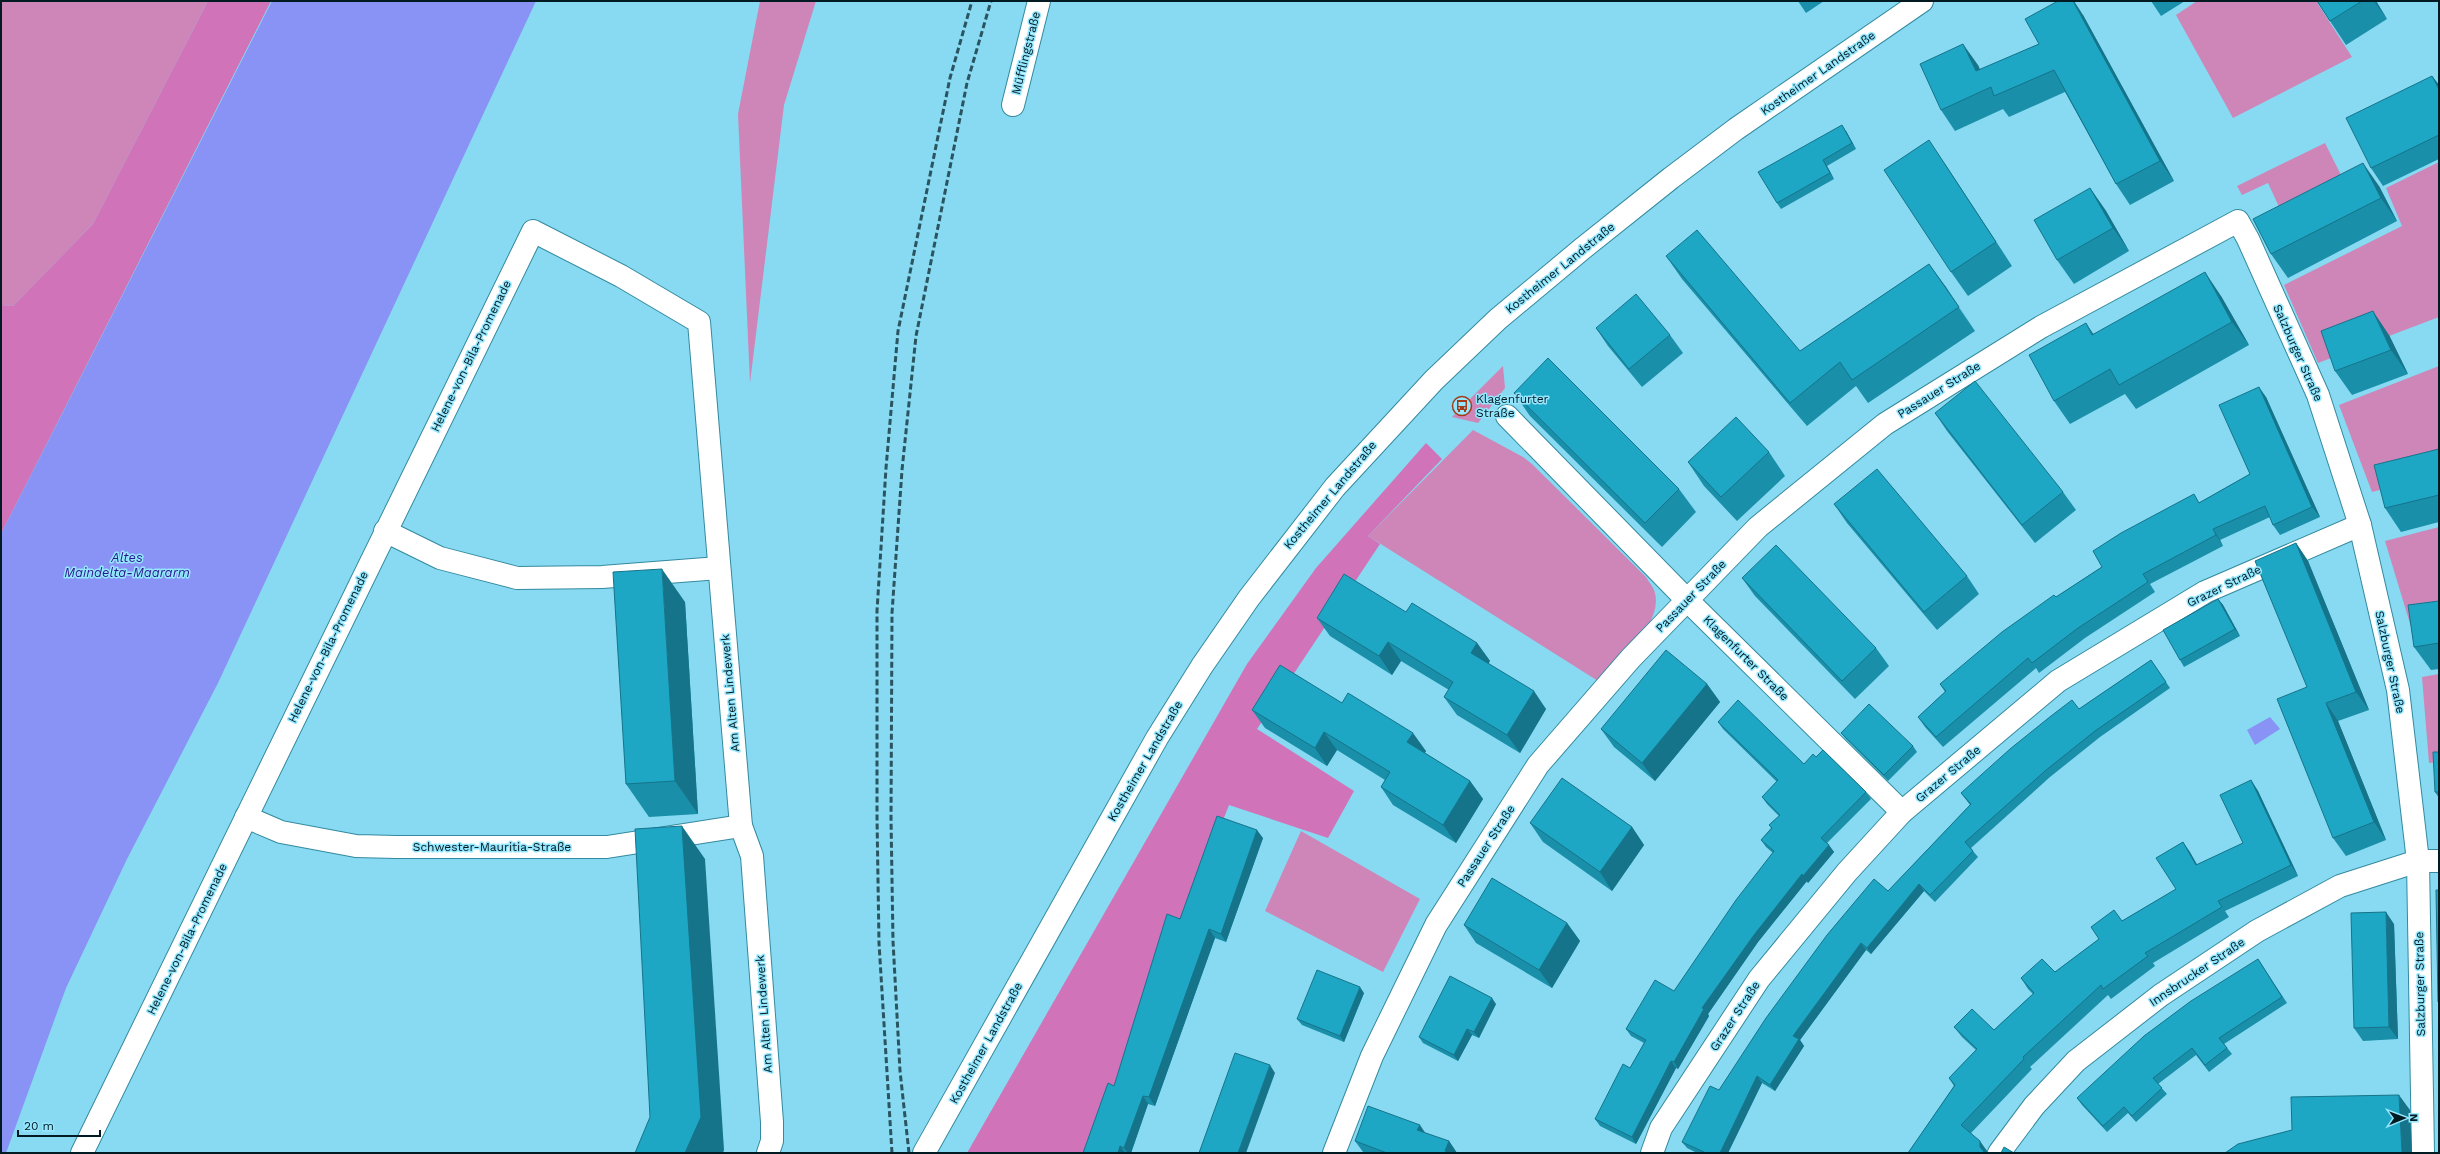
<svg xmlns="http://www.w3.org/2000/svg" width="2440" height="1154" font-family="'Work Sans',sans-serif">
<rect width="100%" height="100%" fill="#87daf1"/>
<g fill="#ce86b9">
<polygon points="1,1 208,1 93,224 13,306 1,305"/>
<polygon points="760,1 816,1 784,105 750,383 738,114"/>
<polygon points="2197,1 2316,1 2352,57 2233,118 2176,15"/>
<polygon points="2325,143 2343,179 2280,209 2268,183 2242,195 2237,186"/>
<polygon points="2439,162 2439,317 2318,363 2284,285 2402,226 2386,188"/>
<polygon points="1503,366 1505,388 1478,423 1452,417"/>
<polygon points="2439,366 2439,475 2372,492 2339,405"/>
<path d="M1473,430L1523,457L1532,464L1646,577C1649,582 1654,588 1655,593C1663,625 1618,660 1598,681L1368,536Z"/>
<polygon points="2439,527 2439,621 2411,627 2385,541"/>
<polygon points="2439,674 2439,762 2429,763 2422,677"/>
<polygon points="1301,831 1420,899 1383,972 1265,911"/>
</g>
<g fill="#d173b8">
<polygon points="208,1 271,1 1,534 1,305 13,306 93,224"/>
<polygon points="1426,443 1442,459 1368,536 1380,544 1257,729 1354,791 1328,838 1229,805 1092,1153 967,1153 1247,664 1316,568"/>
</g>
<g fill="#8992f5">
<polygon points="272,1 536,1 218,683 127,859 66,988 6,1153 1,1153 1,534"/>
<polygon points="2270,717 2280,729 2255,745 2247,730"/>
</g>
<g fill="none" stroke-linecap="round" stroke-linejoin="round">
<g stroke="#348a9f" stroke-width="24">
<g id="minor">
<polyline points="1013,105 1039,1"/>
<polyline points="1507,416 1688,601 1902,812"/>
<polyline points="385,531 440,558 517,578 602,577 719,568"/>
<polyline points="246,817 281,832 356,846 396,847 607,847 741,826"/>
<polyline points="82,1153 533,231 621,276 699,322 741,826 752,856 772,1122 772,1141 768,1153"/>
<polyline points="1334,1153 1372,1056 1436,925 1538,765 1631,658 1758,527 1885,424 2041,327 2238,221 2248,239 2318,395 2360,525 2398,690 2418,861 2423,1153"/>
<polyline points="1652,1153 1661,1128 1759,979 1847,872 1902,812 2058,681 2205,592 2360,525"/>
<polyline points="1999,1153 2034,1106 2076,1061 2161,995 2257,931 2340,886 2418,861 2439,861"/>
</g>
</g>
<g stroke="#348a9f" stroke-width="24">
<polyline id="major" points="924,1153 1157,738 1202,666 1249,598 1335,487 1434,380 1498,319 1582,249 1671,178 1736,129 1922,1"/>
</g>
<use href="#minor" stroke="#fff" stroke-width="22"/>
<use href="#major" stroke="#fff" stroke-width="22"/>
<g stroke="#2a5460" stroke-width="3" stroke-dasharray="6 3" stroke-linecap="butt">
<polyline points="892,1153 879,943 877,817 877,611 886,468 898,331 950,78 972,1"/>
<polyline points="909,1153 900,1071 893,941 891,818 892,613 902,470 916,336 967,83 991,1"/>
</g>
</g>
<g fill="#1a8fa9">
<polygon points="1798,1 1824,1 1806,13"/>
<polygon points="2151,1 2185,1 2161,16"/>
<polygon points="2317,1 2376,1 2387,19 2346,45 2330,21"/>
<polygon points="2083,15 2174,181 2130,205 2116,184 2065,92 2009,117 2003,109 1955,131 1941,110 1978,65 1980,70 2039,44"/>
<polygon points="2432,76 2439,85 2439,159 2383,186 2371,168"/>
<polygon points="1846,131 1856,149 1827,166 1834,179 1781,209 1777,203"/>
<polygon points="1945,164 2012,266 1968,296 1951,272"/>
<polygon points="2379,186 2397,221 2288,278 2271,254"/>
<polygon points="2090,188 2106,211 2129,251 2074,284 2057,260"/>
<polygon points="1666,256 1800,351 1929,264 1975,331 1868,403 1856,386 1807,426 1682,279"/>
<polygon points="2221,296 2249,345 2136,409 2125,394 2070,424 2054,401 2093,334"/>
<polygon points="1596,328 1670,335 1683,353 1642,387 1608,346"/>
<polygon points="2389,335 2408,374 2352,395 2335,371"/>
<polygon points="1514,393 1679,489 1696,512 1662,547 1530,416"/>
<polygon points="2266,397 2320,517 2280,535 2273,525 2270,517 2220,540 2223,546 2150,584 2155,592 2085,638 2039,673 2036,668 1943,747 1925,727 1918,717 1945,692 1940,684 2056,597 2200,502 2250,474"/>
<polygon points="1935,413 2063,492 2076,510 2035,543 1947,431"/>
<polygon points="2439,449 2439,522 2401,532 2385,508"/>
<polygon points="1769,452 1785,476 1737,521 1704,486 1688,462"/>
<polygon points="1834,504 1967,576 1979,594 1937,630 1847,523"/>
<polygon points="2296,543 2308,561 2369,710 2338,721 2386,840 2346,856 2333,838 2307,687"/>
<polygon points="1742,578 1876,648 1889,666 1855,699 1755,596"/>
<polygon points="2218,599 2223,605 2240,636 2184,667 2180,660"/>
<polygon points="2439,601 2439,669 2431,670 2414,647"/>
<polygon points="685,602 698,814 649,817 626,784"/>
<polygon points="1406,612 1477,643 1490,661 1488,663 1546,709 1520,753 1457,715 1444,697 1449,690 1401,661 1392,675 1330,636 1317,618"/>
<polygon points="2151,660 2170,688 2100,737 2050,777 1971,848 1973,851 1978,857 1935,902 1924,891 1871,954 1866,950 1800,1040 1804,1046 1775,1091 1762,1083 1728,1153 1697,1153 1687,1148 1682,1142 1719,1090 1888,891 1970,805 1961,793 2079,709"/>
<polygon points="1707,684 1720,702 1655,781 1614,747 1601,729"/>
<polygon points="1342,703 1426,751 1425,753 1470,781 1483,799 1456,843 1393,805 1381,787 1385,780 1337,750 1327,766 1265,728 1252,710"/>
<polygon points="1718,722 1804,764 1816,757 1866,792 1871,799 1827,843 1834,852 1808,883 1807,881 1758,942 1708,1014 1709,1016 1678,1069 1676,1068 1636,1144 1600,1126 1595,1119 1630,1068 1644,1043 1631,1036 1626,1029 1674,991 1773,853 1766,847 1761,840 1771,828 1769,825 1779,816 1767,804 1762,797 1777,782 1723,729"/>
<polygon points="1841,733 1913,746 1917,752 1888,781 1846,739"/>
<polygon points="2439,752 2439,798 2435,792"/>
<polygon points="2251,780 2258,791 2298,876 2225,911 2229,917 2153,963 2155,966 2111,999 2108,995 2030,1067 2032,1069 1971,1133 1987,1151 1908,1153 1954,1086 1949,1078 1976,1050 1962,1037 1954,1027 1994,1030 2033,994 2028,989 2021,978 2055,972 2099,939 2122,921 2176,889 2183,842 2197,865 2243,843"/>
<polygon points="1530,823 1632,827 1644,845 1612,891 1543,842"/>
<polygon points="1263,838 1226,942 1215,938 1155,1106 1148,1104 1131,1153 1083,1153 1114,1086 1180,919"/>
<polygon points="1567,923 1580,941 1552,988 1476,943 1464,925"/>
<polygon points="2394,924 2398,1039 2363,1041 2354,1028"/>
<polygon points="2258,959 2287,1003 2224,1044 2232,1054 2209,1072 2196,1055 2158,1084 2167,1094 2136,1122 2128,1113 2107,1132 2082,1105 2077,1098"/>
<polygon points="1364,993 1344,1042 1302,1025 1297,1019"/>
<polygon points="1496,1004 1479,1038 1472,1035 1458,1061 1423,1043 1419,1037"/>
<polygon points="1425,1133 1449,1141 1457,1153 1365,1153 1363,1152 1355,1141"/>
</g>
<g fill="#15748a">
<polygon points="2073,1 2074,1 2083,15 2174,181 2160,161"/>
<polygon points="2374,1 2376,1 2387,19"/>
<polygon points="1963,44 1978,65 1988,88 1976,71"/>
<polygon points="2432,76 2439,85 2439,89"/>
<polygon points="1842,125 1846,131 1856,149 1852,143"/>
<polygon points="1929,140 1945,164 2012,266 1996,242"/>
<polygon points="1823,160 1827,166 1834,179 1830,173"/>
<polygon points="2363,163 2379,186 2397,221 2381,198"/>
<polygon points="2090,188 2106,211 2129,251 2113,228"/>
<polygon points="1929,264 1946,287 1975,331 1959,307"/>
<polygon points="2205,272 2221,296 2249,345 2232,322"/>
<polygon points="2373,311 2389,335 2408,374 2391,350"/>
<polygon points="2086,323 2102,347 2092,335"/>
<polygon points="2259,387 2266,397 2320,517 2312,507"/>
<polygon points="2213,529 2220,540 2223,546 2216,535"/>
<polygon points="2296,543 2308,561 2369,710 2356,692"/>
<polygon points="662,569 685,602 698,814 675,781"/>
<polygon points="2218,599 2223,605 2240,636 2235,629"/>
<polygon points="1388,642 1401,661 1392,675 1379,656"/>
<polygon points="1477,643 1490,661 1484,671 1471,653"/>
<polygon points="1707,684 1720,702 1655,781 1642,763"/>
<polygon points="1534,691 1546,709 1520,753 1507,735"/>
<polygon points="2326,703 2338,721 2386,840 2374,822"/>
<polygon points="1324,732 1337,750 1327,766 1315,748"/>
<polygon points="1413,733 1426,751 1420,760 1407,742"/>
<polygon points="2251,780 2258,791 2298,876 2291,865"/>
<polygon points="1470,781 1483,799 1456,843 1443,825"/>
<polygon points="682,826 705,859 724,1150 723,1153 685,1153"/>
<polygon points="1632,827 1644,845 1612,891 1600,872"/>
<polygon points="1257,830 1263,838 1226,942 1221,934"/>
<polygon points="2183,842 2190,852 2203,875 2196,865"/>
<polygon points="1829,845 1834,852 1808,883 1803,876"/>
<polygon points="1802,874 1807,881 1758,942 1708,1014 1709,1016 1678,1069 1674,1062 1702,1008 1754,935"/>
<polygon points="1919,884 1924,891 1871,954 1867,948"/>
<polygon points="2386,912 2394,924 2398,1039 2389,1027"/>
<polygon points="1567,923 1580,941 1552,988 1539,970"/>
<polygon points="1209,929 1215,938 1155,1106 1149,1097"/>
<polygon points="1861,943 1866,950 1800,1040 1804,1046 1775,1091 1770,1085 1793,1036"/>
<polygon points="1360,987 1364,993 1344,1042 1340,1036"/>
<polygon points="1492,998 1496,1004 1479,1038 1474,1032"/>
<polygon points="1467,1029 1472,1035 1458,1061 1454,1055"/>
<polygon points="1671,1061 1676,1068 1636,1144 1632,1137"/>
<polygon points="1270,1065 1275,1073 1246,1153 1238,1153"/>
<polygon points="1757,1076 1762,1083 1728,1153 1720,1153"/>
<polygon points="2399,1095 2410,1110 2412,1153 2402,1153"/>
<polygon points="1143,1096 1148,1104 1131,1153 1128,1153 1124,1148"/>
<polygon points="1420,1125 1428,1137 1417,1130"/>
<polygon points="1449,1141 1457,1153 1447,1153 1445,1151"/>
<polygon points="1980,1141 1987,1151 1987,1153 1984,1153 1980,1147"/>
<polygon points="1120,1146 1125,1153 1118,1153"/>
</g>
<g fill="#1ea6c5" stroke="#15748a">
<polygon points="2058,1 2073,1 2160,161 2116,184 2054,70 1994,96 1991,87 1941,110 1920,64 1963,44 1976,71 2039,44 2025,19"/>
<polygon points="2317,1 2362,1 2330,21"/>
<polygon points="2432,76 2439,89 2439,135 2371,168 2346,118"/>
<polygon points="1842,125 1852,143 1823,160 1830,173 1777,203 1758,172"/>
<polygon points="1929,140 1996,242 1951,272 1884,170"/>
<polygon points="2363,163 2381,198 2271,254 2253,219"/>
<polygon points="2090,188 2113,228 2057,260 2034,220"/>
<polygon points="1697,230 1800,351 1929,264 1959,307 1852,380 1840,362 1790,403 1666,256"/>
<polygon points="2205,272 2232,322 2119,385 2110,369 2054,401 2029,355 2086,323 2092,335"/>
<polygon points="1636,294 1670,335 1629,369 1596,328"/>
<polygon points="2373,311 2391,350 2335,371 2321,331"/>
<polygon points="1548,358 1679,489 1645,523 1514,393"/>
<polygon points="1975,381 2063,492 2022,525 1935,413"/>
<polygon points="2259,387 2312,507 2273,525 2265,506 2213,529 2216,535 2143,574 2148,582 2078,628 2032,663 2028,658 1936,737 1918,717 1946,691 1940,684 2002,632 2054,595 2056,597 2102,567 2093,551 2121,533 2194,494 2199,503 2250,474 2219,405"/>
<polygon points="1736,417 1769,452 1721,497 1688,462"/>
<polygon points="2439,449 2439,495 2385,508 2374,465"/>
<polygon points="1877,469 1967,576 1924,612 1834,504"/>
<polygon points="2296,543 2356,692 2326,703 2374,822 2333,838 2277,699 2307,687 2255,561"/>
<polygon points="1776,545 1876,648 1842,681 1742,578"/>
<polygon points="662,569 675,781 626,784 613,572"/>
<polygon points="1344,574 1406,612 1412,603 1477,643 1471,653 1534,691 1507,735 1444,697 1453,682 1388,642 1379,656 1317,618"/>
<polygon points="2218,599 2235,629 2180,660 2163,630"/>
<polygon points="2439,601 2439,643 2414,647 2408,605"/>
<polygon points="1666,650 1707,684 1642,763 1601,729"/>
<polygon points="2151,660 2166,682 2095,731 2045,771 1965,842 1973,851 1930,895 1919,884 1867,948 1861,943 1793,1036 1799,1039 1770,1085 1757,1076 1720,1153 1706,1153 1682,1142 1710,1086 1719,1090 1766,1018 1827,935 1874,879 1888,891 1971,804 1961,793 2010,749 2051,716 2072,700 2079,709"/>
<polygon points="1280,665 1342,703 1348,693 1413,733 1407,742 1470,781 1443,825 1381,787 1390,772 1324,732 1315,748 1252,710"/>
<polygon points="1738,700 1804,764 1813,754 1816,757 1823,750 1866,792 1821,838 1829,845 1803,876 1802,874 1754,935 1702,1008 1704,1009 1674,1062 1671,1061 1632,1137 1595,1119 1623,1064 1630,1068 1646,1040 1626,1029 1655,980 1674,991 1736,900 1774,851 1761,840 1772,828 1769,825 1780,815 1762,797 1778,780 1718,722"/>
<polygon points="1869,704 1913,746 1884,775 1841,733"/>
<polygon points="2433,752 2439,752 2439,792 2435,792"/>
<polygon points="1562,778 1632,827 1600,872 1530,823"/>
<polygon points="2251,780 2291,865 2218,901 2222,907 2145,953 2148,956 2103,989 2101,985 2023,1057 2024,1059 1961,1125 1980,1141 1980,1147 1985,1153 1908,1153 1955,1085 1949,1078 1977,1049 1954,1027 1972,1009 1994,1030 2034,993 2021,978 2042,959 2055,972 2099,939 2091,927 2114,910 2122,921 2176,889 2156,858 2183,842 2196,865 2243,843 2220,795"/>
<polygon points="1217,816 1257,830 1221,934 1209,929 1149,1097 1143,1096 1124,1148 1120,1146 1118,1153 1083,1153 1108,1083 1114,1086 1167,914 1180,919"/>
<polygon points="682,826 701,1117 685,1153 635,1153 650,1117 635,829"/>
<polygon points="1492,878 1567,923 1539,970 1464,925"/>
<polygon points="2436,890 2439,890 2439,1002 2438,1002"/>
<polygon points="2386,912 2389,1027 2354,1028 2351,913"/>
<polygon points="2258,959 2282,997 2219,1038 2227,1048 2205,1065 2192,1048 2153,1078 2162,1088 2132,1116 2124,1107 2103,1126 2077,1098 2144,1036 2191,1001"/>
<polygon points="1317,970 1360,987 1340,1036 1297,1019"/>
<polygon points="1450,976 1492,998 1474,1032 1467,1029 1454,1055 1419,1037"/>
<polygon points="1235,1053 1270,1065 1238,1153 1199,1153"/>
<polygon points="2399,1095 2402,1153 2225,1153 2238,1144 2292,1130 2291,1097"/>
<polygon points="1368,1106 1420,1125 1417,1130 1449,1141 1445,1151 1450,1153 1387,1153 1355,1141"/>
<polygon points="2004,1147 2014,1153 2001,1153"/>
</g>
<defs>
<g id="bus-ring" transform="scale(1)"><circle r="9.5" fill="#94e7fe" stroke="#a33c19" stroke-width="1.5"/><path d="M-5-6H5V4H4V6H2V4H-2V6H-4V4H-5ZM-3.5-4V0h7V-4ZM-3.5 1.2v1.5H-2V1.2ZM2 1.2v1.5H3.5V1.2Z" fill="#a33c19"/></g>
</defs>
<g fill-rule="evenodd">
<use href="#bus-ring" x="1462" y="406"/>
</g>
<g text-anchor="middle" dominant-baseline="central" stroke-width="3" stroke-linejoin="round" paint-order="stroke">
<g font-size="12" fill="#021b22" stroke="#94e7fe">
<text transform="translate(1026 53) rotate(-76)">Müfflingstraße</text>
<text transform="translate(1818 73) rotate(-35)">Kostheimer Landstraße</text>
<text transform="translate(1560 268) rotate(-39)">Kostheimer Landstraße</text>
<text transform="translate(2298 353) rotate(66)">Salzburger Straße</text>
<text transform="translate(471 356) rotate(-64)">Helene-von-Bila-Promenade</text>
<text transform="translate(1939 390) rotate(-32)">Passauer Straße</text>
<text transform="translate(1330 495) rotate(-50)">Kostheimer Landstraße</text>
<text transform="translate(2224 586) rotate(-26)">Grazer Straße</text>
<text transform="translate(1691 596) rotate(-46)">Passauer Straße</text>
<text transform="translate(328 647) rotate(-64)">Helene-von-Bila-Promenade</text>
<text transform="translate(1746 658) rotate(45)">Klagenfurter Straße</text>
<text transform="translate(2390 662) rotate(78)">Salzburger Straße</text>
<text transform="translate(730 693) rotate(-95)">Am Alten Lindewerk</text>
<text transform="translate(1145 761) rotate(-60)">Kostheimer Landstraße</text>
<text transform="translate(1948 774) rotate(-40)">Grazer Straße</text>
<text transform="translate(1486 846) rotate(-57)">Passauer Straße</text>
<text x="492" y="847">Schwester-Mauritia-Straße</text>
<text transform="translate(187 939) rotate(-64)">Helene-von-Bila-Promenade</text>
<text transform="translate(2197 972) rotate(-34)">Innsbrucker Straße</text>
<text transform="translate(2420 984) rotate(-91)">Salzburger Straße</text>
<text transform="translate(764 1014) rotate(-94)">Am Alten Lindewerk</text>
<text transform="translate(1735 1016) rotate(-57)">Grazer Straße</text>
<text transform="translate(986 1043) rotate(-61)">Kostheimer Landstraße</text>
</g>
<g font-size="12" fill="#021b22" stroke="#94e7fe" text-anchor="start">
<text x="1476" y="399">Klagenfurter<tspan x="1476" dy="14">Straße</tspan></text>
</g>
<g font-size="13" font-style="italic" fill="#29178a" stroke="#94e7fe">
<text x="127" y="557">Altes<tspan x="127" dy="15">Maindelta-Maararm</tspan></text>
</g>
</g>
<rect width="2440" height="1154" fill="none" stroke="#021b22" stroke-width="4"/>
<g transform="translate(2404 1118) rotate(89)" stroke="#94e7fe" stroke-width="3" paint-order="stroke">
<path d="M0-3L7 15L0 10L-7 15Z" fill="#021b22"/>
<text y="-6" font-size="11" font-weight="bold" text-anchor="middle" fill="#021b22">N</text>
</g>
<path d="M18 1130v6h82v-6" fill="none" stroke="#021b22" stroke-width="2"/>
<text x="24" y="1130" font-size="12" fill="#021b22" stroke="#94e7fe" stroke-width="3" paint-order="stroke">20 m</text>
</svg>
